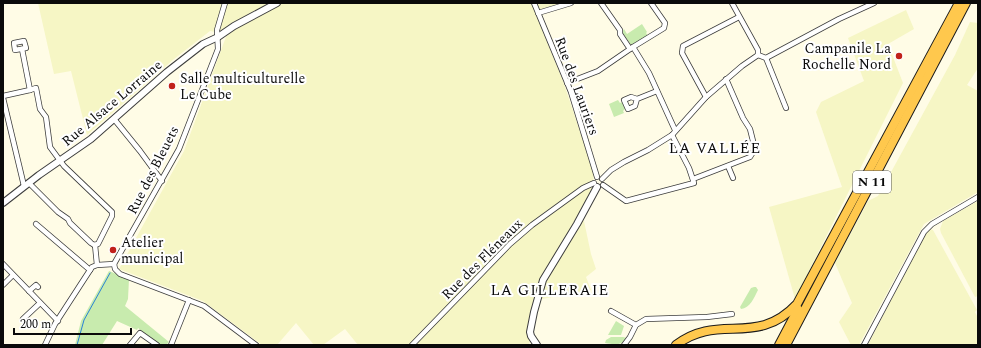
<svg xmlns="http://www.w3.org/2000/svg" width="981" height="348" font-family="Spectral,serif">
<rect width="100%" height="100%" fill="#fffce6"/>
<g fill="#f6f6c5">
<polygon points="38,3 561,3 535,11 564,84 594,173 592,189 580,220 584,221 591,254 596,269 586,277 591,290 537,300 529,345 358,345 345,329 323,345 314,345 296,323 277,345 262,345 203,301 119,269 184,151 227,34 210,31 174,59 87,135 71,71 54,74"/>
<polygon points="906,10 914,29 888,44 903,83 795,299 769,207 842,187 816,112 821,102 864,81 848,38"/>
<polygon points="970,22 978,23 978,68 967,85 978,91 978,192 924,224 859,345 851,345 839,322 852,303 835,263 868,201 878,196 955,55"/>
<polygon points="978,201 978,296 975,297 941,233 940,229 943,221"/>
<polygon points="930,229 933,230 977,310 975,312 978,318 978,345 868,345 924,236"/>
</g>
<g fill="#c8ebae">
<polygon points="642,24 647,32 646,33 648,36 631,45 622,32 624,29 627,34"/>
<polygon points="618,100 620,103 622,102 625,109 623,111 624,113 614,117 609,104"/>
<polygon points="109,271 129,279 128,299 125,306 169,342 166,345 159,345 138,328 137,330 117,321 102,345 75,345 81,321"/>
<path d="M754,287H756L758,290C754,298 750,308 741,309L740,307L751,288Z"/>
<polygon points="616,321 624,326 621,335 608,335"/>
<path d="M611,337H623L627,338C620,347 614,344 605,343L606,340Z"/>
</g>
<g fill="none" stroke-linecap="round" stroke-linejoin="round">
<polyline stroke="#2982d6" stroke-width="1" points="77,345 84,320 110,273"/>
<g stroke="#3d3d3d" stroke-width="6">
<g id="minor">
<polyline points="534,3 571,92 597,177"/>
<polyline points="601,3 620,30 620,34 630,49"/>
<polyline points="651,3 665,23 664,28 633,47 649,73 675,130"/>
<polyline points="732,3 758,50 758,55"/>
<polyline points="538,13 571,3"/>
<polygon points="24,41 26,48 15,50 14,43"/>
<polyline points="758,55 766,58 839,19 874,3"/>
<polyline points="766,58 786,108"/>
<polyline points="567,83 598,71 633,47"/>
<polyline points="3,96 30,90 22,49"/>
<polyline points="706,97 682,53 683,46 739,17"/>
<polyline points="3,98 24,186"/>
<polyline points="637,99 635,106 628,109 624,100 631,97 637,99 657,91"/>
<polyline points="114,119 140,151 162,181"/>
<polyline points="728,166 733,178"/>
<polyline points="602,179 611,170 624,162 648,150 672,135 706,97 742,66 758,55"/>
<polyline points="693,179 750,157 755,149 750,129 743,118 726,79"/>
<polyline points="29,183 58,212 68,219 70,223 91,243 94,245 98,244 112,216 112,212 64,166 50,147 46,117 40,109 36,88 30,90"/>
<polyline points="603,185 626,201 694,183 689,168 672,135"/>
<polyline points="36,224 90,270"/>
<polyline points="3,264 58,321"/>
<polyline points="114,264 179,149 218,49 217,30 225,3"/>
<polyline points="114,264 115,269 120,274 204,306 256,345"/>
<polyline points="97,265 114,264"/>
<polyline points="3,285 13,275"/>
<polyline points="29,291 36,285 38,287"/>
<polyline points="611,311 636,325"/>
<polyline points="23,319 40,303"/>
<polyline points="45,345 55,324 79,287 92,267 97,265 95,245"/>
<polyline points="130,345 140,333 157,345"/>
<polyline points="171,345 189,300"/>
<polyline points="412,345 510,244 532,225 583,188 594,183"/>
<polyline points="624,345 630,337 636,325 646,319 707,317 732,314"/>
<polyline points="864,345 924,232 932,224 978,197"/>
</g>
</g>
<g stroke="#3d3d3d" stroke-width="8">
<g id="tertiary">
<polyline points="3,203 39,175 91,139 167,72 203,44 218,37 234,26 277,3"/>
<polyline points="537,345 531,336 530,332 534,312 543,280 577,224 597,187"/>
</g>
</g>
<g stroke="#1b1b1b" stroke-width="10">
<g id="trunk">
<path d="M676,345C719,312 756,348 797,304L959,3"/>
<polyline points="779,345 798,309"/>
<polyline points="786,345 966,3"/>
</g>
</g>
<use href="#minor" stroke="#fff" stroke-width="4.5"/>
<use href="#tertiary" stroke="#fff" stroke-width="6"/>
<use href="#trunk" stroke="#ffc84d" stroke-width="8"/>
</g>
<g fill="#c1211a" stroke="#fff" stroke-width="1.5">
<circle cx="899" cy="56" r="4"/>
<circle cx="172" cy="86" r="4"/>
<circle cx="113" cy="250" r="4"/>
</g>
<g text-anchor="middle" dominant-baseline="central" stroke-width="4" stroke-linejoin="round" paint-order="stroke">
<rect fill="#fff" stroke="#545454" stroke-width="1" x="853" y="171" width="38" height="22" rx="3"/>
<g font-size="13" font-weight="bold" fill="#0a0a0a">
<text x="872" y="182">N 11</text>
</g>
<g font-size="14" fill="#0a0a0a" stroke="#fff" text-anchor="start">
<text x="891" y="48" text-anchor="end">Campanile La<tspan x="891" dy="16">Rochelle Nord</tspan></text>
<text x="180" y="78">Salle multiculturelle<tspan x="180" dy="16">Le Cube</tspan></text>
<text x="121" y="242">Atelier<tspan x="121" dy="16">municipal</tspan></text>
</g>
<g font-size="14" fill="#0a0a0a" stroke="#fff">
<text transform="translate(577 86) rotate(70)">Rue des Lauriers</text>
<text transform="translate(112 103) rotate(-40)">Rue Alsace Lorraine</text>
<text transform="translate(153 170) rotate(-63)">Rue des Bleuets</text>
<text transform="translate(482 259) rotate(-45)">Rue des Fléneaux</text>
</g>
<g font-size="15" letter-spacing="1" fill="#0a0a0a" stroke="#fff">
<text x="715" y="148">LA VALLÉE</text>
<text x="550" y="290">LA GILLERAIE</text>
</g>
</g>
<rect width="981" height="348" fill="none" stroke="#0a0a0a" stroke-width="8"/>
<path d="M14 328v6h117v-6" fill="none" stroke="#0a0a0a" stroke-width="2"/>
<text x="20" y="328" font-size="12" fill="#0a0a0a" stroke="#ffffff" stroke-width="3" paint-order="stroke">200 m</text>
</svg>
